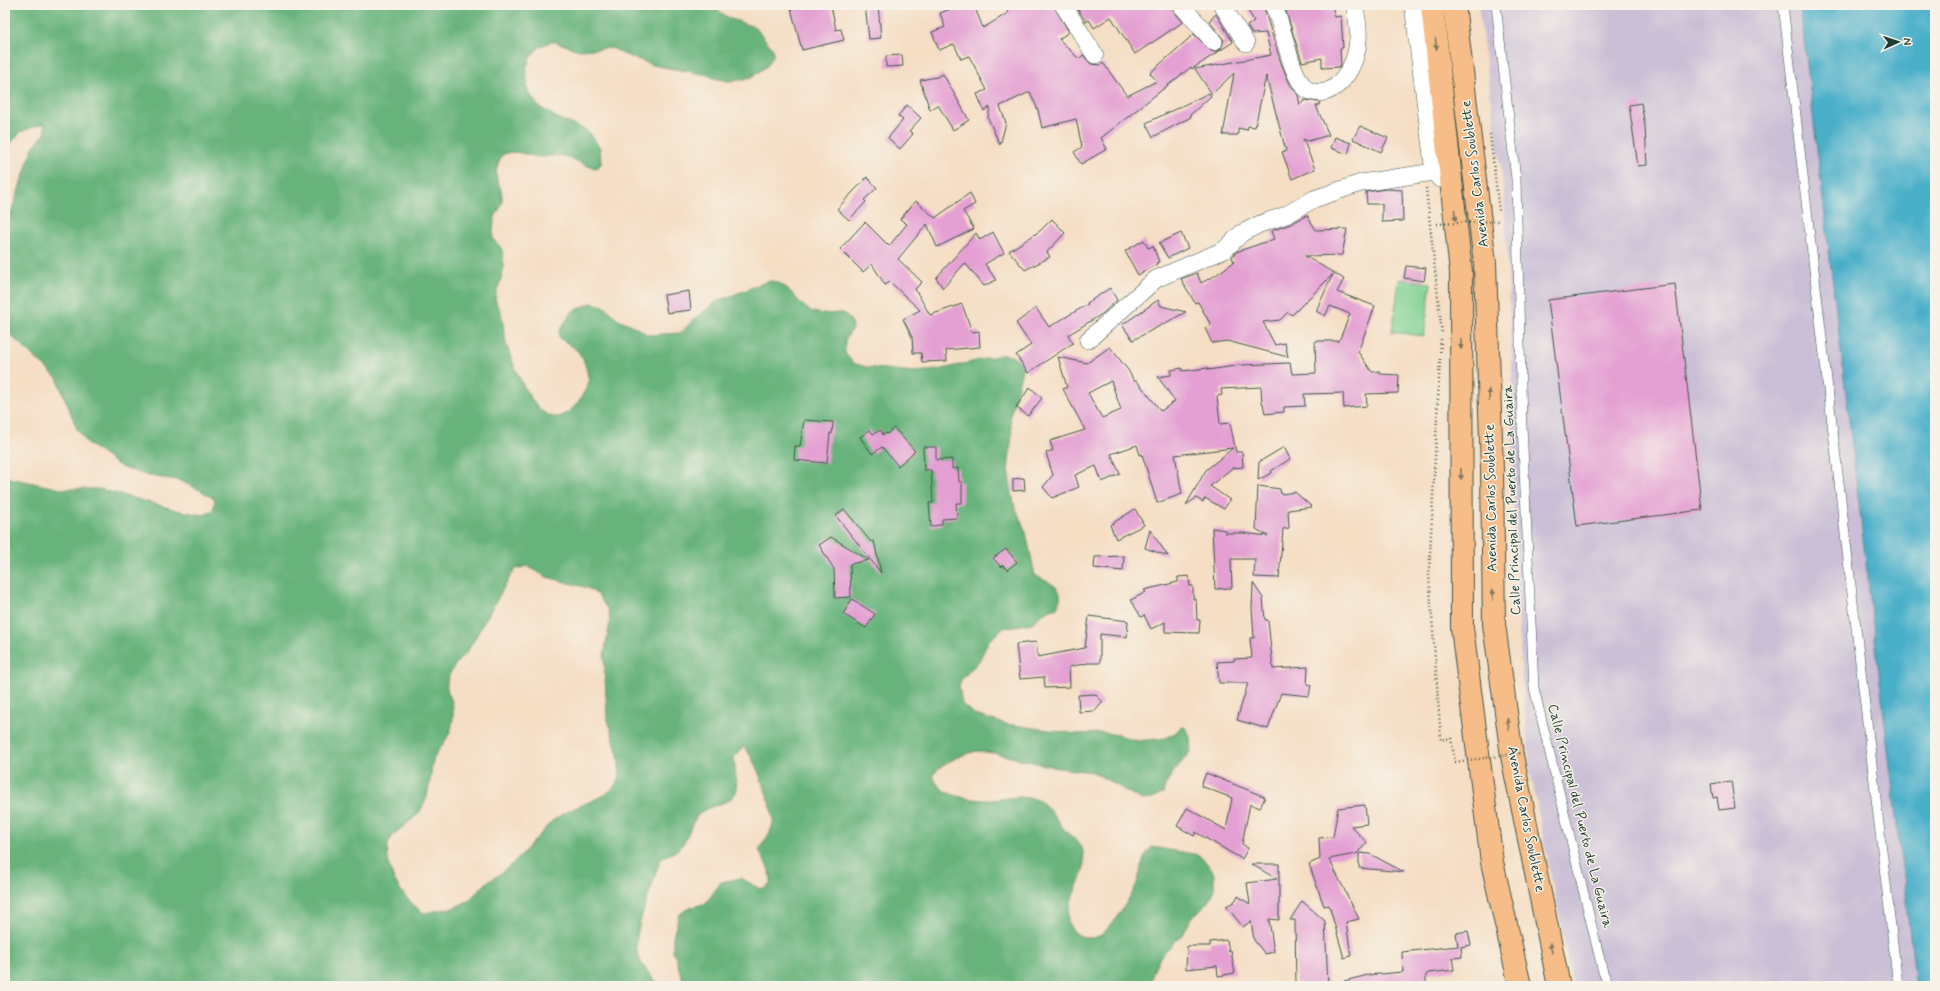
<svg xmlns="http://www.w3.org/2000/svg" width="1940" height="991" font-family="Mynerve,sans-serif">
<rect width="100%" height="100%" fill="#f7f3e8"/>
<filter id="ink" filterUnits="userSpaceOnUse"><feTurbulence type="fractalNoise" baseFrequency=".025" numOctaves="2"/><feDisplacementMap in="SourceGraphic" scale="8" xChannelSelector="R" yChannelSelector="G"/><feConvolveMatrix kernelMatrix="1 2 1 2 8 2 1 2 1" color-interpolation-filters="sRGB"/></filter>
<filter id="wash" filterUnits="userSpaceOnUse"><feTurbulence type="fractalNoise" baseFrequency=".012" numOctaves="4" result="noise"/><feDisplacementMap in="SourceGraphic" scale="16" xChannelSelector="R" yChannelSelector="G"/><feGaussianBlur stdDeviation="0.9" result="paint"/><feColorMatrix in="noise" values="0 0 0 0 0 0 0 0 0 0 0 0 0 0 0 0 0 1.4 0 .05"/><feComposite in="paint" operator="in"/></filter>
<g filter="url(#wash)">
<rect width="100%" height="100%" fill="#f5dec4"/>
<polygon fill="#cabfd6" points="1478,5 1800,5 1916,986 1573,986 1530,770 1521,665 1514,535 1512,357 1504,191"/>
<polygon fill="#7fd192" stroke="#4f8763" points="1399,279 1431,283 1424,336 1392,332"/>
<path fill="#67b37c" stroke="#437858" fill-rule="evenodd" d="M5,5H714L720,12L731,19L755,27L773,49V56L767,66L751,77L740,80L728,81L714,78L708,75L653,65L623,54L612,48L579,50L556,42H550L539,47L530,58L526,69L528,91L538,106L559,119L586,130L590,134L600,148L601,164L597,168C585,167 578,160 568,157C558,154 549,157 539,157C526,156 516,148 502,155C488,181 504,181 502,203C501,208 497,212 495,217C493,224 493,231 493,239C495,242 499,245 501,248C505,256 503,274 500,282C498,288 494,295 496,302C497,306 500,309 501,313C504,323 503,333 506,343C512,362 536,429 563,415C576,409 583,395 589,382C585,358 581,350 559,338V331L572,312L591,303L604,306L618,319L632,325L648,335L681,333L693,320L716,302L768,281C789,280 795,304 813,312C821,315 835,313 844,313L852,322L853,327L845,340V353L853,363L866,367L914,372L938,370L1001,355C1011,354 1018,358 1023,366L1010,417L1012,435L1008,470L1014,504L1026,533L1035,575C1049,584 1068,586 1057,607L1046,611L1032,623L1004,628L989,640L979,661L961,680L959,686L962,704L975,715L1006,724L1076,734L1105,733L1119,735L1137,741L1166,738L1175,733L1182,726C1192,731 1190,742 1191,751C1181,764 1166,777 1163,793L1152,799L1142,800L1093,772L1058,768L994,753L976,751L957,757L938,769L933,775C938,795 965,799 983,800C999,801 1019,794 1035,799C1047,803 1056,819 1064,829C1069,836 1080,840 1082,848C1084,853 1084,861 1084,866C1082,882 1055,920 1076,933C1079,936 1085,938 1090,938C1093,938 1098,937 1101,935C1111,928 1133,894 1137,883C1142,868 1140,860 1152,847L1199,855L1212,869L1214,875V892L1207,903L1192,918L1182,935L1161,955L1153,972L1150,986H680L683,981L673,950V937L679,915L687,909L706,903L721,882L741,878L760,889L766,887L771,882L770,872L759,850C764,841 771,834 773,823C775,812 753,751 743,747L734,757L737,790C732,804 715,804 704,810C691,817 690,836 681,846C675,854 664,854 659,862C654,885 630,935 638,956C642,966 652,978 660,986H5V477L61,489H100L180,511L202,515L207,514L213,510L215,499L200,490L178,480L149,476L121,467L88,444L77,429L57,378L5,330V231L33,147L45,134L44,123L20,132L17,137L5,148ZM527,566L547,577L588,588L598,595L608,610L610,621L604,656L607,717L618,754L620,777L614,787L605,795L566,812L552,821L515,862L493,879L488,881L468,901L453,908L424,913C404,900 384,872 388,846C390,832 412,823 420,811C428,799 429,787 431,773C432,769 432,762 434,758C438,749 446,742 450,732C453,724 455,708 451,699C450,696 447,692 447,688C445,676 458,660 467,652L511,575L516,569Z"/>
<polygon fill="#4aafc9" stroke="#34767e" points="1800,5 1935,5 1935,986 1916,986"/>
<g id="blocks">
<g fill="#e4a0d3" fill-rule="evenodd">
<polygon points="790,5 831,5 836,30 841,29 844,40 802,50"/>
<polygon points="865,5 878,5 881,38 869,39"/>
<polygon points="961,5 974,5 983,28 1008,13 1005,5 1053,5 1069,32 1059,39 1079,59 1083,55 1091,64 1100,65 1103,63 1127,96 1157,81 1150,73 1194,34 1211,51 1216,52 1221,49 1224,40 1209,21 1216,14 1233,42 1192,69 1191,67 1101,138 1107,149 1081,164 1074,152 1082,147 1076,119 1042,128 1038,110 1030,92 1000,106 1006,123 1000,145 988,118 990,107 984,111 977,94 987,90 969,56 961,59 954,44 939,50 932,32 945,27 940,13"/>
<polygon points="1075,5 1171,5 1174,12 1183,22 1135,54 1111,17 1094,28 1089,20 1086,22"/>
<polygon points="1245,5 1263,5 1281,63 1290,84 1298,95 1300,105 1305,100 1319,102 1320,104 1316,106 1329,135 1308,141 1303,139 1315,169 1292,179 1282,152 1286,151 1266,76 1255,127 1248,126 1247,130 1238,128 1238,135 1223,135 1234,73 1212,94 1195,69 1271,55 1266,33 1252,34 1247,26 1254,21"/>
<polygon points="1284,5 1332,5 1335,17 1341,16 1343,48 1340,48 1341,64 1340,67 1322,68 1322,58 1302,62"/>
<polygon points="902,55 903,66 886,67 886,56"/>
<polygon points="943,74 969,120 953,130 938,105 930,110 920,80 937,77"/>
<polygon points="1209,93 1211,96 1190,115 1191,117 1153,137 1146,123"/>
<polygon points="1641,103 1645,126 1647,165 1638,166 1629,105"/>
<polygon points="907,105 921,118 909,131 913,134 900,149 888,138 903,120 898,116"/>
<polygon points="1360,126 1388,138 1381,152 1353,139"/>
<polygon points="1335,137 1351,143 1348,154 1331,148"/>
<polygon points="867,177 877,188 864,200 866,202 849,220 837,209"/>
<polygon points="1386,189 1402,190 1403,221 1382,222 1382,204 1367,204 1366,192"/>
<polygon points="970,193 975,204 963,211 974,229 937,247 927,224 898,259 922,282 915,289 930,315 962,304 972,332 979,331 980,347 946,350 947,361 922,362 921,353 913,353 912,337 903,319 920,310 890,282 885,285 872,264 863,272 840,249 865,222 889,246 907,224 900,219 916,201 935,218"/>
<path d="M1307,215L1316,230L1347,229L1342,255L1305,256L1344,279L1337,292L1375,306L1358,352L1372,372L1380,371V374L1399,375L1398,393L1366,394L1367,406L1344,408L1343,393L1304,394L1305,406L1284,407V412L1265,414L1263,403H1262L1261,387L1221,389L1222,395L1217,396L1220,424L1230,423L1236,452H1242L1243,467L1232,468L1210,486L1230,500L1224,509L1205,498L1203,502L1196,498L1186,505L1206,470L1233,448L1175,455L1182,494L1157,503L1142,454L1140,455L1137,445L1111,454L1120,474L1102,482L1096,466L1075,475L1079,487L1052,498L1043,487L1053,475L1046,453L1053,450L1050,441L1085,430L1063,389L1067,387L1058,357L1087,363L1110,347L1128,370L1134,381H1137L1161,411L1175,401L1158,377L1171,375V370L1182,368V371L1208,368V370L1242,365L1290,363L1292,374L1316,373L1315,341H1339L1350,314L1330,306L1325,316L1316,311L1333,274L1292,315L1288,312L1280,320L1263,322L1275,345L1285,343L1288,357L1227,341L1212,343L1205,328L1211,325L1198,302L1195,303L1181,279L1197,273L1201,283L1216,275L1234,262L1232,257L1236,252L1274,239L1271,231L1291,224ZM1111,381L1121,410L1102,418L1088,393Z"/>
<polygon points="1052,219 1065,233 1047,252 1050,257 1025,270 1009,251 1040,231"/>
<polygon points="993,232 1004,253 985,264 996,280 984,286 965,263 943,288 936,278 976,233 980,240"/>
<polygon points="1181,233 1188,248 1168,258 1159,243"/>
<polygon points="1144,240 1148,248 1153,246 1159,262 1156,263 1157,264 1138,275 1125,251"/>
<polygon points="1406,266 1426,268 1424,281 1404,278"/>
<polygon points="1675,284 1702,510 1577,526 1548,300"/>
<polygon points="1110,288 1117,300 1102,314 1068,335 1073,343 1028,373 1016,355 1031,345 1016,323 1036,308 1049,327 1088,304 1087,303"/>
<polygon points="689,291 691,310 667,313 664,295"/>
<polygon points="1158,300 1161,306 1186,312 1133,340 1122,325"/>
<polygon points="1030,387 1042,398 1028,416 1016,407"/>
<polygon points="804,420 833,422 832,434 830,433 827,463 794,460 795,446 800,446"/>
<polygon points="894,428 915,451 898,466 882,447 872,454 860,437 870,430 873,434 881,430 883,435 886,433 887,434"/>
<polygon points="923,447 936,447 936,460 952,459 952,469 958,468 959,482 962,482 962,503 956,503 957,518 942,519 942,524 931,527 929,503 933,503 931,470 924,470"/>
<polygon points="1284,447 1290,459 1271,471 1272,473 1258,480 1259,462"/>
<polygon points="1024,478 1025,490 1013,491 1013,479"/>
<polygon points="1258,486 1280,489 1281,494 1295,492 1312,507 1288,510 1289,528 1283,529 1279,578 1254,577 1255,559 1231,559 1232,588 1215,589 1212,528 1225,530 1225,533 1243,533 1268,536 1256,529"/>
<polygon points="844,509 871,542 874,541 881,573 836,516"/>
<polygon points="1135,509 1144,525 1116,539 1110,525"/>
<polygon points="1150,530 1168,556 1145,548"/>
<polygon points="831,537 869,560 850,564 851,597 835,598 834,569 819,545"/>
<polygon points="1006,549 1017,562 1007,570 1003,565 1001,567 993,558"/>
<polygon points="1124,556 1123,571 1094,568 1095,557"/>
<polygon points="1189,576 1190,586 1193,586 1193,599 1196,599 1197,620 1200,620 1199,633 1165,632 1165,622 1151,629 1144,615 1141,617 1131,600 1146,592 1144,590 1178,582 1178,577"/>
<polygon points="1253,583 1263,598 1265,620 1268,620 1273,669 1308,667 1307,684 1311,685 1309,696 1281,693 1268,729 1237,720 1248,683 1219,683 1217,662 1234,661 1234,659 1252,658 1250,638 1254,638 1252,608"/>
<polygon points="852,599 875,614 866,628 843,614"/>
<polygon points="1089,616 1128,621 1127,637 1100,634 1100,663 1088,663 1069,667 1070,687 1045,688 1044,677 1020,679 1016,644 1036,642 1038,657 1085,648"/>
<polygon points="1095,694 1103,702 1095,711 1079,712 1078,695"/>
<polygon points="1206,773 1265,797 1260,808 1250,804 1242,844 1248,848 1242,859 1202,836 1196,832 1194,836 1177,826 1187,808 1226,830 1232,798 1201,786"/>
<polygon points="1731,781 1735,808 1719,810 1717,797 1713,798 1711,784"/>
<polygon points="1365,805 1367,824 1351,826 1367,843 1356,854 1329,859 1359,919 1346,922 1351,956 1344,958 1329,905 1324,906 1309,864 1320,859 1319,838 1333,837 1338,808"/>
<polygon points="1359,853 1370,854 1404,872 1359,868"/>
<polygon points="1251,864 1279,864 1279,920 1269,919 1274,952 1265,954 1254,940 1251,921 1243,927 1226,906 1234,902 1238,896 1250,904 1247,883 1277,879"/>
<polygon points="1302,901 1325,921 1328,986 1296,986 1295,920 1290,920"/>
<polygon points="1468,931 1471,945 1461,947 1462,957 1452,958 1454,970 1428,973 1426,975 1426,986 1341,986 1340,982 1368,975 1403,972 1402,952 1458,946 1456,933"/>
<polygon points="1227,940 1229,952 1231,951 1235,973 1218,976 1217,966 1186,969 1187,946 1210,946 1210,942"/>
</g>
</g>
</g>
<g filter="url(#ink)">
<use href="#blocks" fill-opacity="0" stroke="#3f554a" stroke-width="1"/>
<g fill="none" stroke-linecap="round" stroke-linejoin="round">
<g stroke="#3f554a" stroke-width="10">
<g id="lane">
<polyline points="1496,5 1516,179 1522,425 1534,688 1603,972 1609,986"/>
<polyline points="1783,5 1898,986"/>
</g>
</g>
<g stroke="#3f554a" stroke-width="18">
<g id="street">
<polyline points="1063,5 1095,55"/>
<polyline points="1181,5 1214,42"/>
<polyline points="1222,5 1246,43"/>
<path d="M1273,5C1285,29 1288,69 1305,88C1311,93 1317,93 1325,92C1332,90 1340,84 1344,78C1361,56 1361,31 1354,5"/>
<polyline points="1413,5 1434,172 1440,179"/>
<polyline points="1088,340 1156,279 1224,250 1242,233 1260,224 1286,215 1314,199 1361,183 1434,172"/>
</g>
</g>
<g stroke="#3f554a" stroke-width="24">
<g id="primary">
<polyline points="1432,5 1461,272 1462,628 1492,862 1520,986"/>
<polyline points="1454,5 1485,263 1492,470 1494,624 1512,756 1559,986"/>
</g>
</g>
<g stroke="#3f554a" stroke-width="2.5" stroke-dasharray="1 3" stroke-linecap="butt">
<polyline points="1490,134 1499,211"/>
<polyline points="1426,188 1442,334"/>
<polyline points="1441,339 1429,575 1441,740 1451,738 1455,762"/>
</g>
<use href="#lane" stroke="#fff" stroke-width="9"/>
<use href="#street" stroke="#fff" stroke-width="17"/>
<use href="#primary" stroke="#f7bd88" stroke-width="22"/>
<g stroke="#3f554a" stroke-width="2.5" stroke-dasharray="1 3" stroke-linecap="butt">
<polyline points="1437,224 1498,221"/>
<polyline points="1455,762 1522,753"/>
</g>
</g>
<defs><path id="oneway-solid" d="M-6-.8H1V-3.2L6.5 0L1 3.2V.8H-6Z"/></defs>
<g fill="#80775a">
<use href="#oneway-solid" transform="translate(1436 44) rotate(84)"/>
<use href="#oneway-solid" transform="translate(1455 215) rotate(84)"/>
<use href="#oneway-solid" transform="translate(1461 344) rotate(90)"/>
<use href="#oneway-solid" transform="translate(1489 395) rotate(-92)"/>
<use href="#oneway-solid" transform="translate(1461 474) rotate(90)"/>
<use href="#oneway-solid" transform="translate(1493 595) rotate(-91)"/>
<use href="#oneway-solid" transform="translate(1508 724) rotate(-98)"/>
<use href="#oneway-solid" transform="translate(1551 948) rotate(-101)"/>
</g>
</g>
<g text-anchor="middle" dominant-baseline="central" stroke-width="3" stroke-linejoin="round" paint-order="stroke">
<g font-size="14" fill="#1f3d34" stroke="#f7f3e8">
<text transform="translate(1475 174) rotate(-97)">Avenida Carlos Soublette</text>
<text transform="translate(1491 498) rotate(-91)">Avenida Carlos Soublette</text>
<text transform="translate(1512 500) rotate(-92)">Calle Principal del Puerto de La Guaira</text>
<text transform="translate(1580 816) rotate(76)">Calle Principal del Puerto de La Guaira</text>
<text transform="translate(1526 819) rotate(79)">Avenida Carlos Soublette</text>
</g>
</g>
<rect width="1940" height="991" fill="none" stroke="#f7f3e8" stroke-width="20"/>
<g transform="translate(1898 42) rotate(87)" stroke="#f7f3e8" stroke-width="3" paint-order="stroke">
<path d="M0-3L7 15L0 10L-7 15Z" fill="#1f3d34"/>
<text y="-6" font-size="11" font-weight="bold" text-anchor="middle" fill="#1f3d34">N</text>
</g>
</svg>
